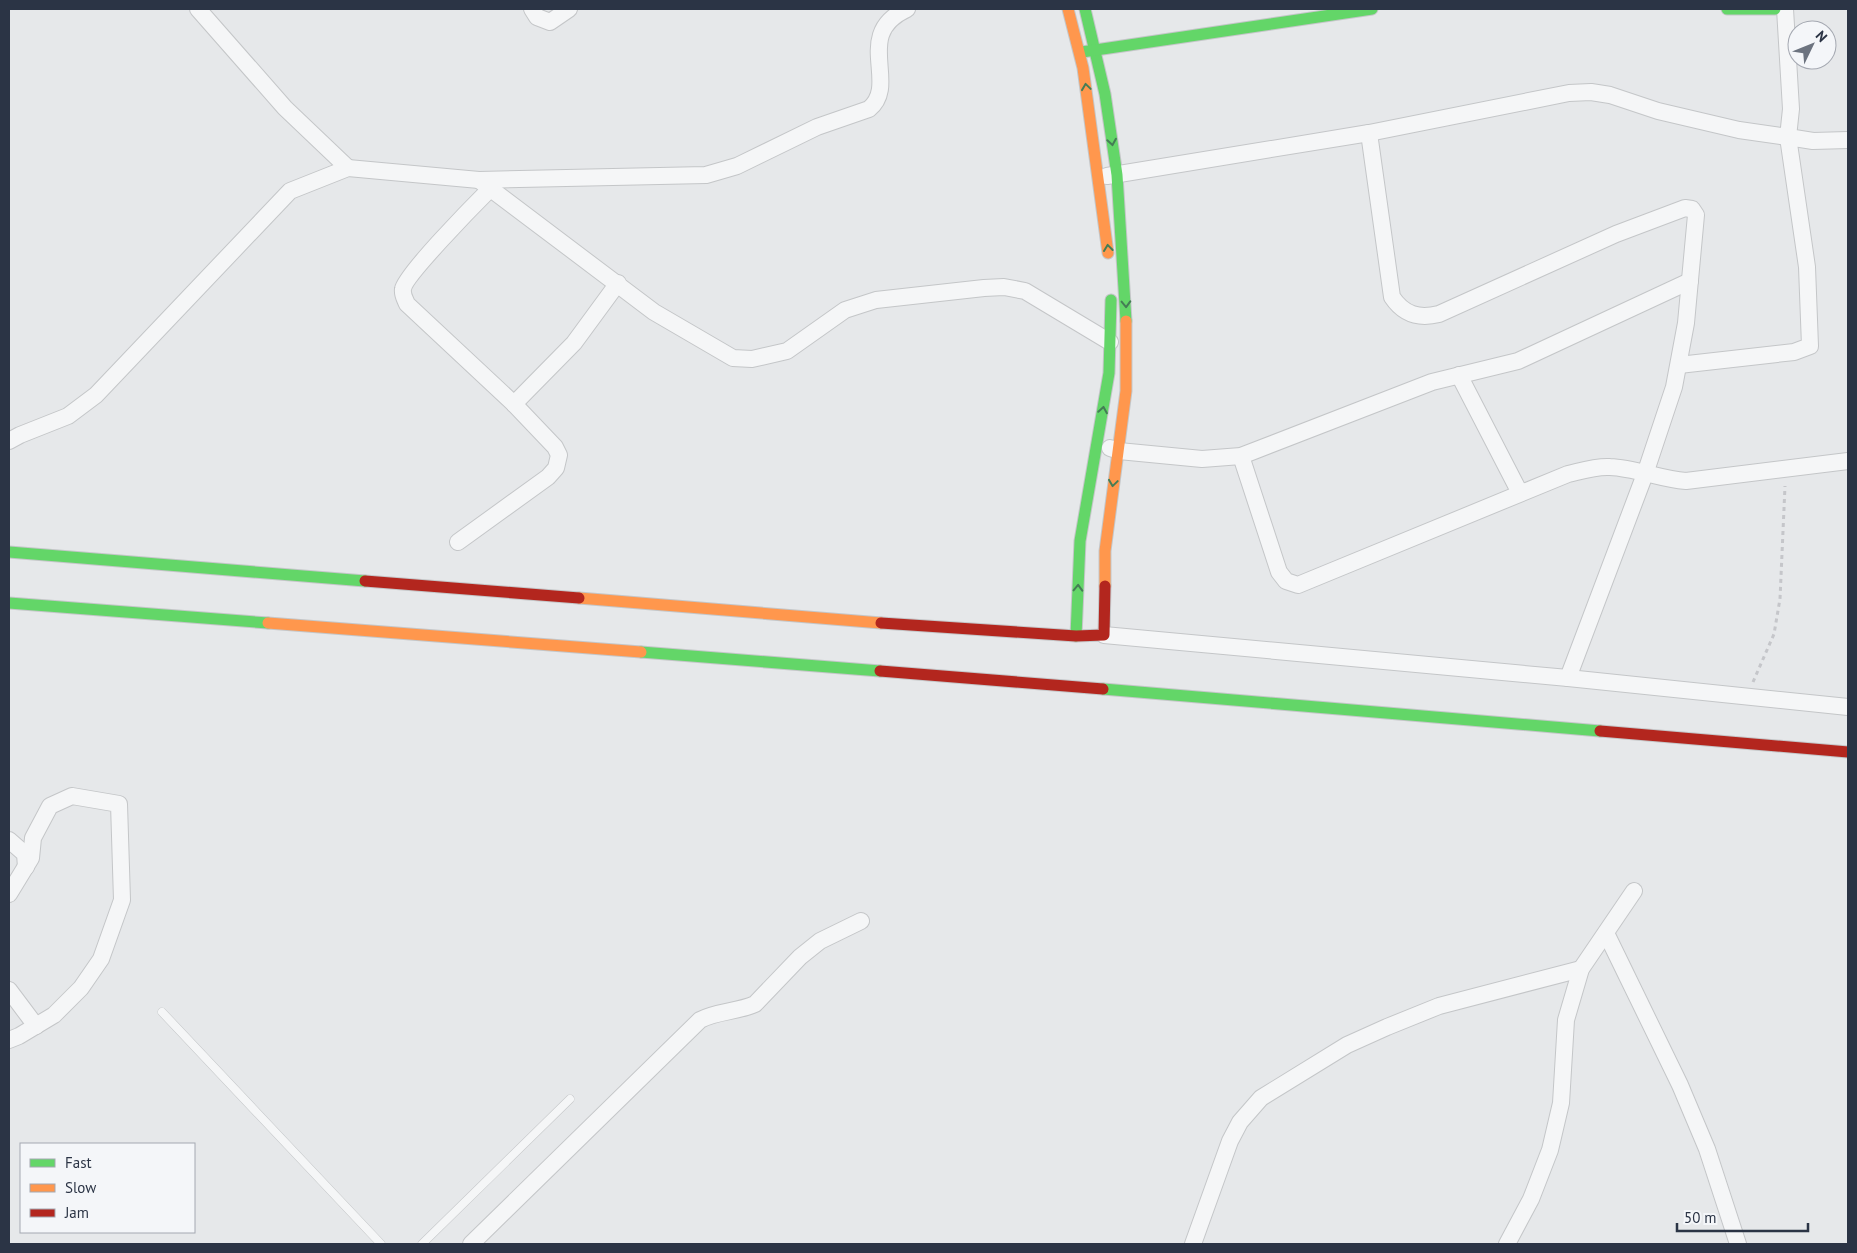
<svg xmlns="http://www.w3.org/2000/svg" width="1857" height="1253" font-family="'PT Sans',sans-serif">
<rect width="100%" height="100%" fill="#e6e8ea"/>
<g fill="none" stroke-linecap="round" stroke-linejoin="round">
<g stroke="#c4c6c8" stroke-width="9">
<g id="lane">
<polyline points="162,1012 381,1244"/>
<polyline points="422,1244 570,1099"/>
</g>
</g>
<g stroke="#c4c6c8" stroke-width="18">
<g id="street">
<polyline points="198,9 285,108 348,168"/>
<polyline points="532,9 537,17 550,22 569,9"/>
<path d="M1369,133L1392,297C1404,315 1419,319 1439,314L1616,234L1685,208L1692,209L1696,215L1686,323L1674,387L1645,474L1568,678"/>
<polyline points="1107,176 1369,133 1569,93 1591,92 1610,95 1658,111 1739,130 1788,137 1791,109 1785,9"/>
<polyline points="479,180 654,312 733,358 752,359 787,351 845,310 876,300 984,288 1004,287 1025,291 1110,342"/>
<polyline points="1679,365 1794,352 1810,346 1807,267 1788,137 1813,141 1848,140"/>
<polyline points="1459,375 1520,493"/>
<polyline points="514,404 574,343 618,283"/>
<path d="M9,441L20,435L68,416L96,395L290,191L348,168L479,180L706,175L737,166L817,127L869,109C900,84 852,34 907,9"/>
<polyline points="1110,448 1119,451 1202,459 1241,456 1432,382 1518,361 1690,281"/>
<path d="M1241,456L1279,572L1286,581L1298,585L1568,474C1581,471 1596,466 1610,467C1635,468 1660,479 1686,481L1848,461"/>
<path d="M458,542L548,477L556,468L559,455L555,447L514,404L407,304C405,299 402,295 403,289C405,275 476,203 490,189"/>
<polyline points="1104,635 1568,678 1848,707"/>
<polyline points="9,840 25,854 26,867"/>
<polyline points="9,894 31,858 33,838 50,806 72,796 119,804 122,900 101,959 81,988 54,1015 19,1036 9,1040"/>
<polyline points="1606,933 1680,1085 1707,1149 1738,1244"/>
<polyline points="9,990 36,1026"/>
<path d="M471,1244L700,1020C717,1011 737,1012 755,1004L800,957L820,941L861,921"/>
<polyline points="1193,1244 1230,1141 1240,1122 1261,1098 1347,1045 1387,1027 1439,1006 1581,969"/>
<polyline points="1507,1244 1531,1199 1550,1150 1561,1103 1566,1020 1581,969 1634,891"/>
</g>
</g>
<g stroke="#c4c6c8" stroke-width="13">
<g id="fast">
<polyline points="1085,9 1105,94 1117,175 1126,321"/>
<polyline points="1727,9 1775,9"/>
<polyline points="1082,52 1372,9"/>
<polyline points="9,552 365,581"/>
<polyline points="9,603 268,623"/>
<polyline points="1076,636 1080,541 1109,373 1111,300"/>
<polyline points="641,652 880,671"/>
<polyline points="1103,689 1600,731"/>
</g>
</g>
<g stroke="#c4c6c8" stroke-width="13">
<g id="slow">
<polyline points="1068,9 1083,68 1108,253"/>
<polyline points="1105,586 1105,551 1126,391 1126,321"/>
<polyline points="579,598 881,623"/>
<polyline points="268,623 641,652"/>
</g>
</g>
<g stroke="#c4c6c8" stroke-width="13">
<g id="jam">
<polyline points="365,581 579,598"/>
<polyline points="881,623 1076,636 1104,635 1105,586"/>
<polyline points="880,671 1103,689"/>
<polyline points="1600,731 1848,752"/>
</g>
</g>
<polyline stroke="#c5c6ca" stroke-width="3" stroke-dasharray="4 4" stroke-linecap="butt" points="1753,682 1774,634 1780,599 1785,486"/>
<use href="#lane" stroke="#f5f6f7" stroke-width="8"/>
<use href="#street" stroke="#f5f6f7" stroke-width="16"/>
<use href="#fast" stroke="#63d668" stroke-width="11"/>
<use href="#slow" stroke="#ff974d" stroke-width="11"/>
<use href="#jam" stroke="#b3261e" stroke-width="11"/>
</g>
<defs><path id="oneway-chevron" d="M-2-3.5L2.5 0L-2 3.5" fill="none" stroke-width="1.6" stroke-linecap="round" stroke-linejoin="round" transform="scale(1.25)"/></defs>
<g stroke="#447d55">
<use href="#oneway-chevron" transform="translate(1086 87) rotate(-98)"/>
<use href="#oneway-chevron" transform="translate(1112 142) rotate(81)"/>
<use href="#oneway-chevron" transform="translate(1108 248) rotate(-97)"/>
<use href="#oneway-chevron" transform="translate(1126 304) rotate(88)"/>
<use href="#oneway-chevron" transform="translate(1103 410) rotate(-81)"/>
<use href="#oneway-chevron" transform="translate(1113 483) rotate(98)"/>
<use href="#oneway-chevron" transform="translate(1078 588) rotate(-88)"/>
</g>
<rect width="1857" height="1253" fill="none" stroke="#2b3445" stroke-width="20"/>
<rect x="20" y="1143" width="175" height="90" fill="#f4f6f9" stroke="#a4a8b1"/>
<rect x="30" y="1159" width="25" height="8" fill="#63d668" stroke="#a4a8b1"/>
<text x="65" y="1168" font-size="15" fill="#2b3445">Fast</text>
<rect x="30" y="1184" width="25" height="8" fill="#ff974d" stroke="#a4a8b1"/>
<text x="65" y="1193" font-size="15" fill="#2b3445">Slow</text>
<rect x="30" y="1209" width="25" height="8" fill="#b3261e" stroke="#a4a8b1"/>
<text x="65" y="1218" font-size="15" fill="#2b3445">Jam</text>
<g transform="translate(1812 45) rotate(47)"><circle r="24" fill="#f4f6f9" stroke="#a4a8b1"/>
<path d="M0-4L9 19L0 12L-9 19Z" fill="#6c737f"/>
<text y="-8" font-size="14" font-weight="bold" text-anchor="middle" fill="#2b3445">N</text>
</g>
<path d="M1677 1223v8h131v-8" fill="none" stroke="#2b3445" stroke-width="2.5"/>
<text x="1684" y="1223" font-size="15" fill="#2b3445" stroke="#f4f6f9" stroke-width="4" paint-order="stroke">50 m</text>
</svg>
